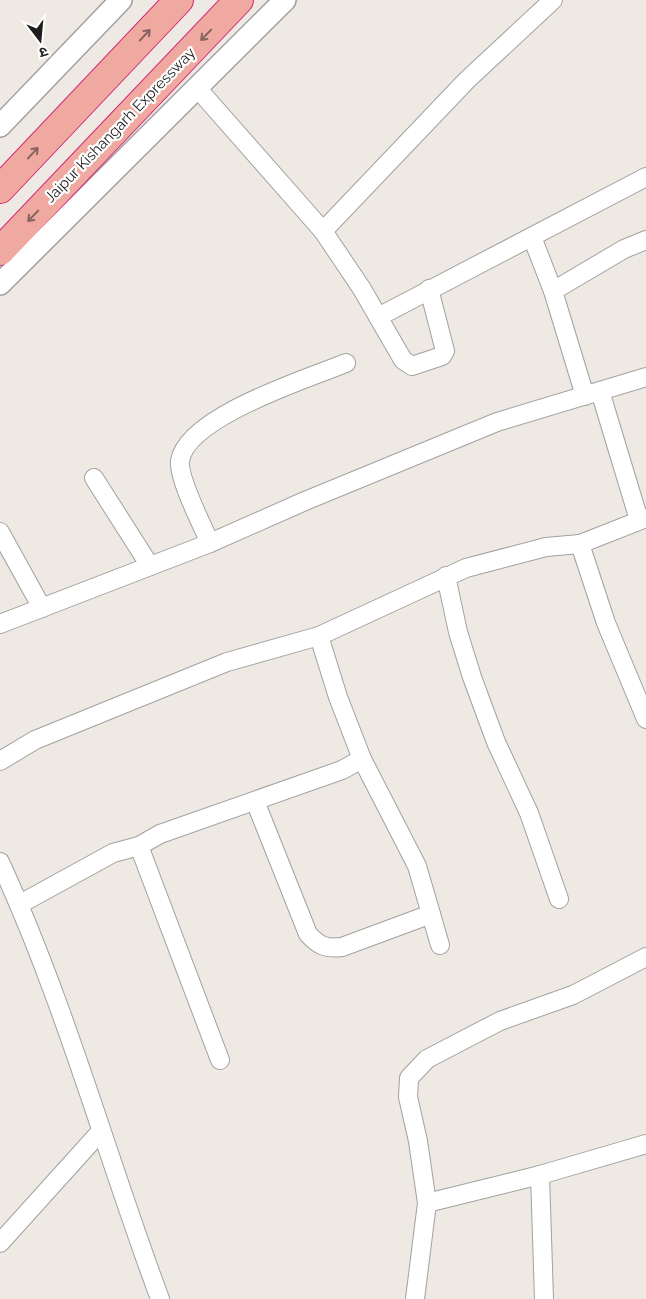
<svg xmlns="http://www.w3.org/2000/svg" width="646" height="1299" font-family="Raleway,'Noto Sans Devanagari',sans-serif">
<rect width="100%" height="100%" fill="#eee9e2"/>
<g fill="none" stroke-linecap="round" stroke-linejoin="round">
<g stroke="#a1a1a1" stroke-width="20">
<g id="minor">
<polyline points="198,89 323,231 362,289 403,360 412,366 442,356 445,351 429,289"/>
<polyline points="323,231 467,80 553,0"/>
<polyline points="532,237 553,291"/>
<polyline points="378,317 646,177"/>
<polyline points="600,391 639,520"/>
<polyline points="585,396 553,291 624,249 646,240"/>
<polyline points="94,478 150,566"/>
<polyline points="646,518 580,544 606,623 646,719"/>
<polyline points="0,532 42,608"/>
<path d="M210,543C202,525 178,478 180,461C186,417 309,378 346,363"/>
<polyline points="446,576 458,632 472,677 496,742 529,813 559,899"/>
<polyline points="0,624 210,543 305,501 497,422 646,377"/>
<polyline points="319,636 338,697 362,759 417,866 440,945"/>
<polyline points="0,761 35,740 227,662 319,636 466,568 546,547 580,544"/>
<path d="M255,801L308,934C319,946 326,949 342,947L431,914"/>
<polyline points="139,846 220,1060"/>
<path d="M0,862C65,1003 106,1154 160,1299"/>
<polyline points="20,904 113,853 139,846 160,834 342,770 362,759"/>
<polyline points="427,1203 540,1175"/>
<polyline points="0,1243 101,1131"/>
<polyline points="415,1299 427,1203 418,1141 408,1097 409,1078 427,1059 500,1021 573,995 646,957"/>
<polyline points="544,1299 540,1175 646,1144"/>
</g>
</g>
<g stroke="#a1a1a1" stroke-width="24">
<g id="tertiary">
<polyline points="0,126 121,0"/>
<polyline points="0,284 285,0"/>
</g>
</g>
<g stroke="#d42775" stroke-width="30">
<g id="trunk">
<polyline points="0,189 179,0"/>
<polyline points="0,251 239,0"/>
</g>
</g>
<use href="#minor" stroke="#fff" stroke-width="18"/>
<use href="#tertiary" stroke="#fff" stroke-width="21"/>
<use href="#trunk" stroke="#efa9a0" stroke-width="28"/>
</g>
<defs><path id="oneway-shaft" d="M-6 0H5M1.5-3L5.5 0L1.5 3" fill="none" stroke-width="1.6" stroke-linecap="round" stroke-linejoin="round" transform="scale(1.25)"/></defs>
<g stroke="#86635e">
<use href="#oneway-shaft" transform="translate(145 35) rotate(-47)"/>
<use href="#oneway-shaft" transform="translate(206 35) rotate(134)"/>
<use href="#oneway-shaft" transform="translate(33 153) rotate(-47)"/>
<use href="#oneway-shaft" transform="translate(33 216) rotate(134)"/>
</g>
<g text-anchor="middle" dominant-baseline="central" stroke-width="4.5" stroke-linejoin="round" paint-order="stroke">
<g font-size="15" fill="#1d1d1d" stroke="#fff">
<text transform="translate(120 125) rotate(-46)">Jaipur Kishangarh Expressway</text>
</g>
</g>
<g transform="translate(40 40) rotate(164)" stroke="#ffffff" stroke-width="4" paint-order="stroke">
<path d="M0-4L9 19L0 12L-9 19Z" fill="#1d1d1d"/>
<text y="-8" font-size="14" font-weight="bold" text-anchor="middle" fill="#1d1d1d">उ</text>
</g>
</svg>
